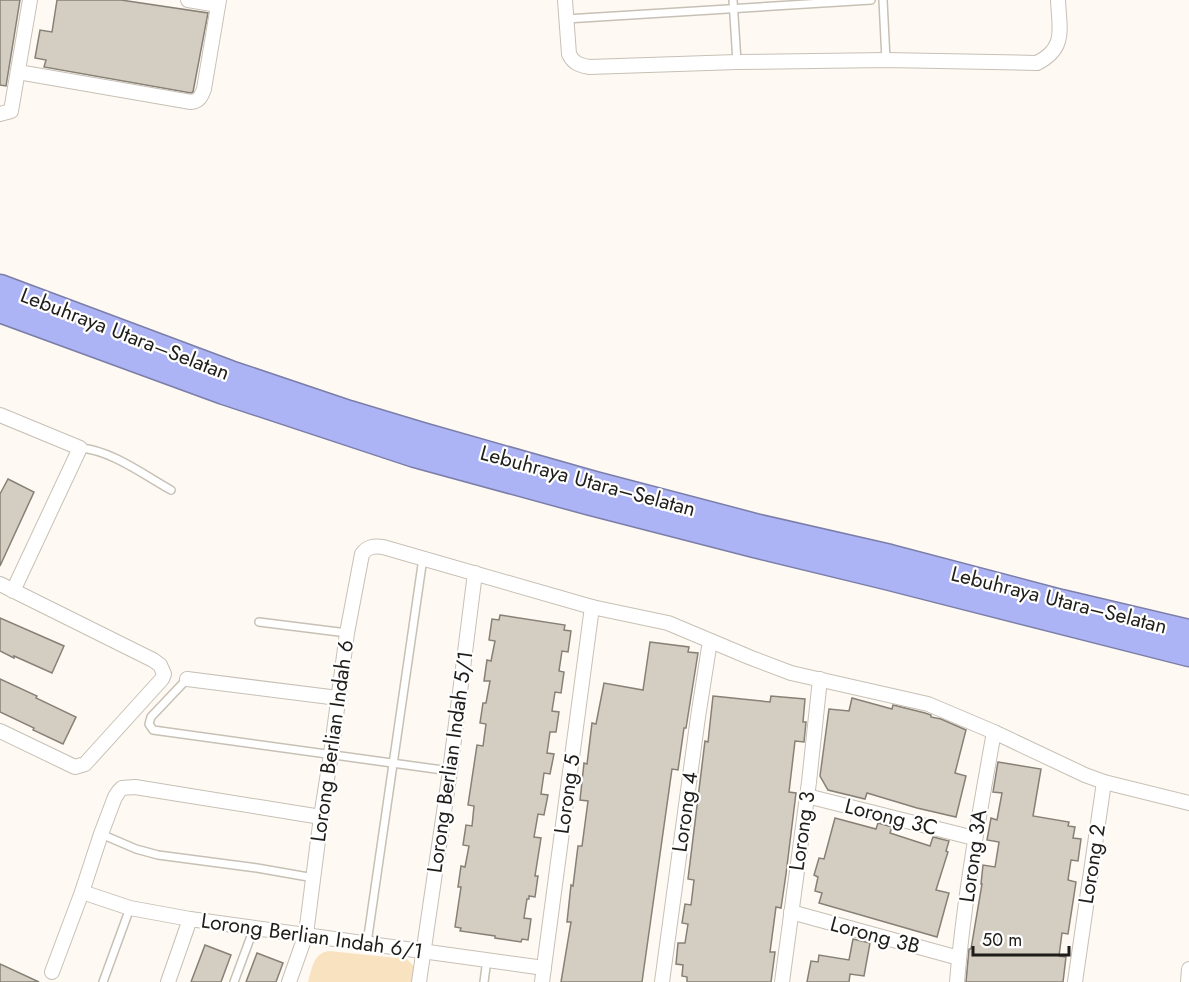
<svg xmlns="http://www.w3.org/2000/svg" width="1189" height="982" font-family="Jost,sans-serif">
<rect width="100%" height="100%" fill="#fef9f3"/>
<path fill="#f9e2c0" d="M329,951L407,959L419,972L418,982H308C312,969 313,953 329,951Z"/>
<g fill="#d4cdc2" stroke="#878076" stroke-width="1.5">
<polygon points="0,0 20,0 6,86 0,85"/>
<polygon points="57,0 121,0 208,13 193,92 191,93 44,67 46,60 35,58 40,30 52,32"/>
<polygon points="8,479 34,492 0,566 0,494"/>
<polygon points="500,615 565,625 564,630 571,631 568,652 562,651 559,671 564,672 561,693 555,692 552,711 559,712 556,732 550,732 547,753 554,754 550,774 544,773 541,794 548,795 544,815 538,814 534,837 541,838 535,876 538,876 535,897 529,896 529,899 527,899 524,918 531,919 528,940 522,939 521,942 495,938 495,936 460,931 461,928 455,927 461,887 458,887 461,866 465,867 469,846 463,845 466,825 472,826 474,806 468,805 477,745 483,746 486,724 480,723 483,703 486,703 490,681 484,681 487,660 491,661 495,641 489,640 492,619 499,620"/>
<polygon points="0,618 64,646 52,673 14,656 14,658 0,651"/>
<polygon points="650,642 689,647 688,652 698,653 686,728 684,728 678,770 672,769 642,982 561,982 571,922 567,922 571,885 573,886 578,846 582,846 588,801 580,800 584,763 587,764 592,723 596,724 604,683 643,690"/>
<polygon points="0,679 37,696 36,698 76,717 63,744 33,730 34,728 0,712"/>
<polygon points="713,696 770,702 771,696 805,699 803,722 806,722 804,742 795,741 789,792 796,793 786,874 781,908 776,907 770,952 775,952 771,982 687,982 687,977 682,976 683,965 676,964 678,943 685,943 688,924 682,923 685,904 691,905 694,880 688,879 705,741 708,742"/>
<polygon points="852,698 892,709 893,705 925,713 931,715 931,717 941,719 966,730 955,773 966,776 956,817 917,808 867,793 865,799 828,790 820,776 829,709 849,711"/>
<polygon points="998,762 1041,769 1033,816 1069,822 1068,826 1075,827 1073,838 1081,839 1078,861 1071,860 1068,880 1076,882 1068,934 1062,933 1059,956 1066,957 1063,982 966,982 969,949 971,949 982,884 981,884 983,865 995,867 999,842 987,840 991,818 997,820 1002,793 993,792"/>
<polygon points="835,818 876,829 878,823 892,827 890,833 930,846 933,837 949,841 946,851 948,852 936,890 949,893 937,937 819,903 822,893 815,891 818,877 814,875 819,858 824,859"/>
<polygon points="853,939 870,943 864,976 850,974 849,982 807,982 811,961 818,962 819,955 849,960"/>
<polygon points="205,945 231,955 221,982 191,982"/>
<polygon points="257,953 283,963 276,982 246,982"/>
<polygon points="0,964 39,982 0,982"/>
</g>
<g fill="none" stroke-linecap="round" stroke-linejoin="round">
<g stroke="#c7c0b5" stroke-width="10">
<g id="service">
<polyline points="733,0 737,62"/>
<polyline points="883,0 886,60"/>
<polyline points="566,19 871,0"/>
<path d="M80,448C111,450 144,475 171,490"/>
<polyline points="259,622 347,633"/>
<polyline points="187,679 151,717 149,724 153,730 450,771"/>
<polyline points="101,834 136,849 158,855 257,868 314,878"/>
<polyline points="367,943 423,558"/>
<polyline points="103,982 130,908"/>
<polyline points="234,982 254,928"/>
<polyline points="484,982 487,959"/>
</g>
</g>
<g stroke="#c7c0b5" stroke-width="16">
<g id="minor">
<polyline points="188,0 218,5"/>
<path d="M565,0L569,54C573,63 579,65 589,67L737,62L886,60L1037,63C1067,48 1059,28 1058,0"/>
<path d="M18,72L191,102C199,101 201,97 204,89L219,0"/>
<polyline points="0,114 11,111 30,0"/>
<polyline points="0,415 80,448 13,591"/>
<polyline points="0,584 153,660 160,665 164,674 162,679 85,764 75,767 0,731"/>
<polyline points="187,679 338,698"/>
<polyline points="807,796 974,838"/>
<polyline points="82,892 130,908 190,919 544,968"/>
<polyline points="791,912 959,958"/>
<polyline points="52,972 82,892 101,834 115,797 119,791 122,788 135,787 321,817"/>
<polyline points="168,982 190,919"/>
<path d="M289,982L306,934L321,817L331,754L347,633L362,554C368,546 374,546 383,547L592,607L668,623L749,657L791,673L928,704L994,732L1085,775L1104,782L1189,803"/>
<polyline points="419,982 450,771 475,573"/>
<polyline points="542,982 592,607"/>
<polyline points="662,982 698,717 710,641"/>
<polyline points="782,982 809,782 820,679"/>
<path d="M957,982C964,898 979,815 994,732"/>
<polyline points="1075,982 1104,782"/>
<polyline points="1188,982 1189,969"/>
</g>
</g>
<g stroke="#7b7fa8" stroke-width="27">
<g id="motorway">
<polyline points="0,287 230,373 349,413 422,435 595,484 759,527 890,557 1061,602 1189,632"/>
<polyline points="0,310 224,392 415,455 591,503 754,545 886,577 1189,654"/>
</g>
</g>
<use href="#service" stroke="#fff" stroke-width="7"/>
<use href="#minor" stroke="#fff" stroke-width="14"/>
<use href="#motorway" stroke="#adb4f5" stroke-width="24"/>
</g>
<g text-anchor="middle" dominant-baseline="central" stroke-width="4.5" stroke-linejoin="round" paint-order="stroke">
<g font-size="21" fill="#1f1d19" stroke="#fff">
<text transform="translate(125 334) rotate(21)">Lebuhraya Utara–Selatan</text>
<text transform="translate(588 481) rotate(15)">Lebuhraya Utara–Selatan</text>
<text transform="translate(1059 600) rotate(14)">Lebuhraya Utara–Selatan</text>
<text transform="translate(332 741) rotate(-82)">Lorong Berlian Indah 6</text>
<text transform="translate(450 762) rotate(-82)">Lorong Berlian Indah 5/1</text>
<text transform="translate(567 794) rotate(-82)">Lorong 5</text>
<text transform="translate(685 812) rotate(-82)">Lorong 4</text>
<text transform="translate(891 817) rotate(14)">Lorong 3C</text>
<text transform="translate(802 831) rotate(-82)">Lorong 3</text>
<text transform="translate(973 856) rotate(-82)">Lorong 3A</text>
<text transform="translate(1092 864) rotate(-81)">Lorong 2</text>
<text transform="translate(875 935) rotate(15)">Lorong 3B</text>
<text transform="translate(312 936) rotate(8)">Lorong Berlian Indah 6/1</text>
</g>
</g>
<path d="M973 946v9h96v-9" fill="none" stroke="#1f1d19" stroke-width="3"/>
<text x="982" y="946" font-size="18" fill="#1f1d19" stroke="#ffffff" stroke-width="4.5" paint-order="stroke">50 m</text>
</svg>
